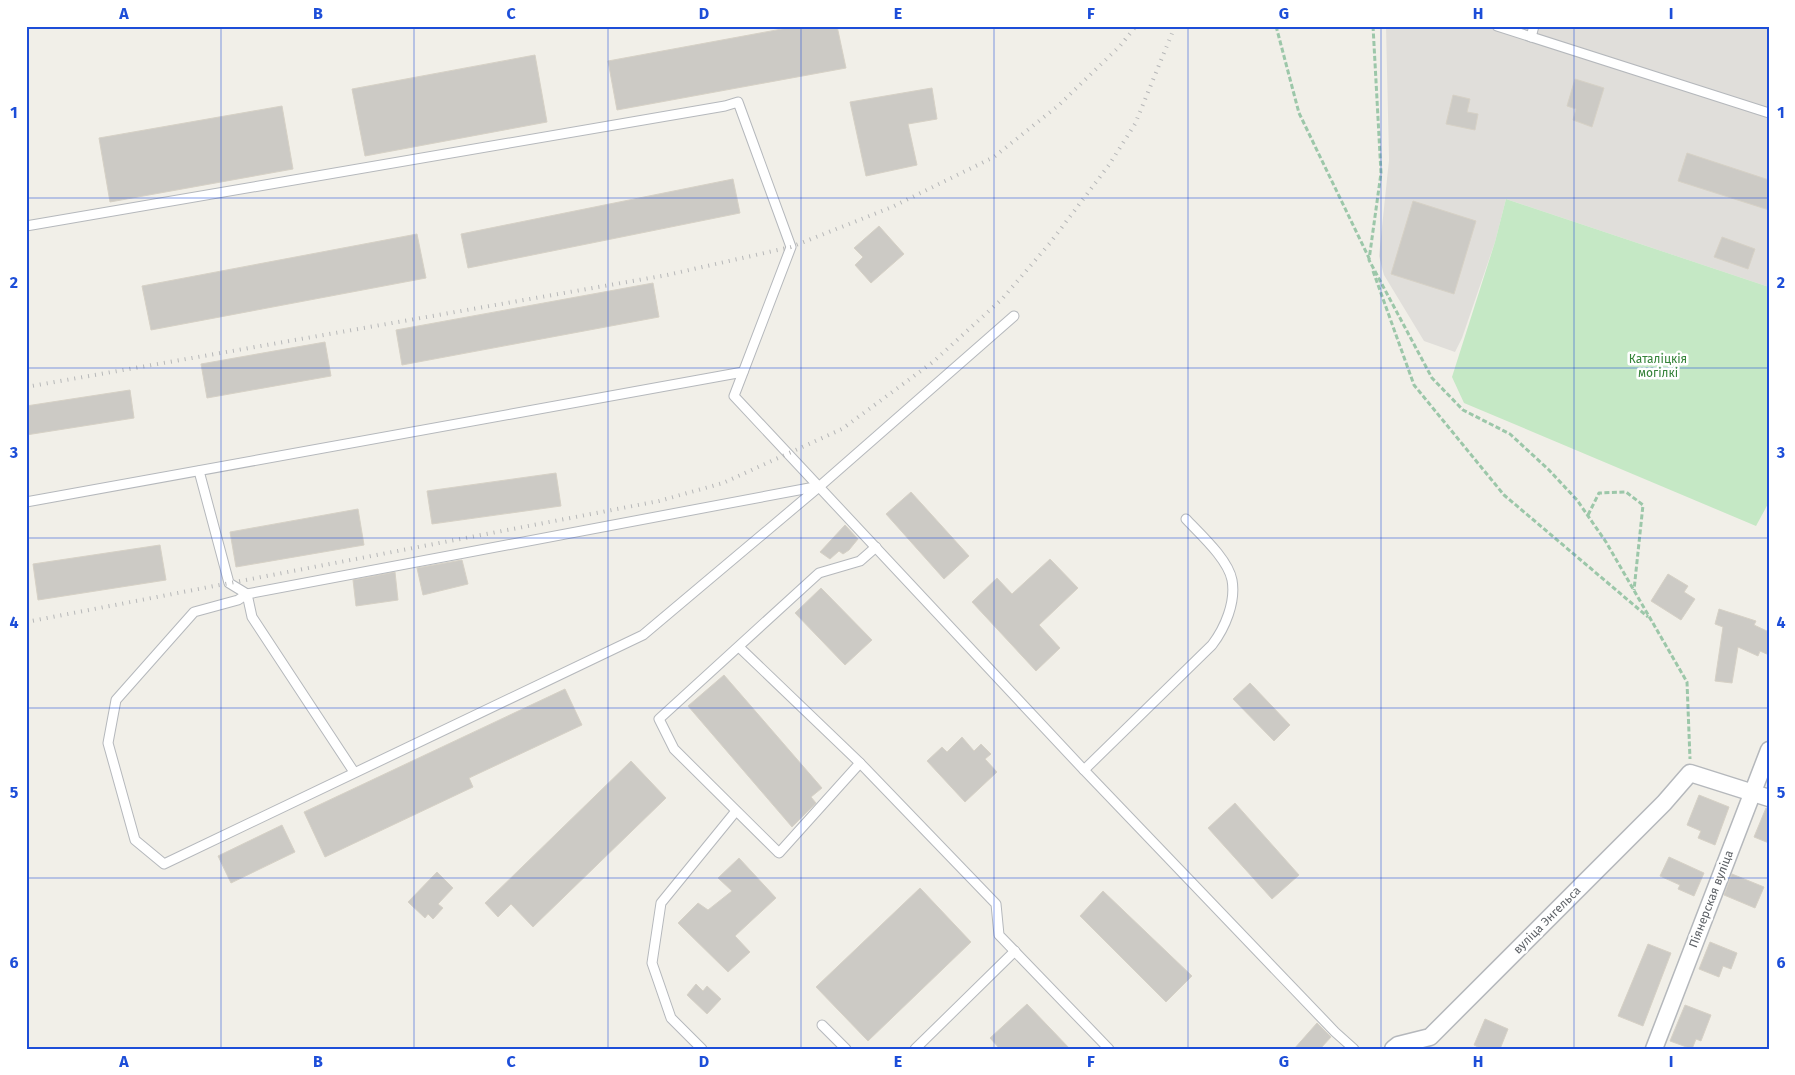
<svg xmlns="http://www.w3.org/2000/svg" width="1795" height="1075" font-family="'Fira Sans',sans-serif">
<rect width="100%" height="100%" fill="#f1efe8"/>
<polygon fill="#e0deda" points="1386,26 1769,26 1769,287 1506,199 1495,242 1462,338 1455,352 1424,341 1384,275 1379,256 1389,160"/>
<polygon fill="#c5e8c5" points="1506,199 1769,287 1769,502 1756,526 1464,403 1452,377 1495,242"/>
<g fill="#cccac5" stroke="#d6d1c6">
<polygon points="798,26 837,26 846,68 617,110 608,61"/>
<polygon points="535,55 547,122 365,156 352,89"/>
<polygon points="1575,79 1604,88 1592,127 1573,120 1576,109 1567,106"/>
<polygon points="932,88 937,119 908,124 917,165 866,176 850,102"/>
<polygon points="1453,95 1470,99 1467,112 1478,114 1475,130 1446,124"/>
<polygon points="282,106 293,169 110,202 99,138"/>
<polygon points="1687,153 1769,180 1769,210 1678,181"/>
<polygon points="733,179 740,213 468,268 461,234"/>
<polygon points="1413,201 1476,221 1454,294 1391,274"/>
<polygon points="879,226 904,254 871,283 855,265 863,257 854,248"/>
<polygon points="417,234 426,278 151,330 142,286"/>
<polygon points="1722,237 1755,249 1748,269 1714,257"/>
<polygon points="653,283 659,317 402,365 396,330"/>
<polygon points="325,342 331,376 207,398 201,364"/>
<polygon points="130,390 134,418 26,435 26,406"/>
<polygon points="556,473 561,506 432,524 427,491"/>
<polygon points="911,492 969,556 944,579 886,514"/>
<polygon points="358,509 364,545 236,567 230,532"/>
<polygon points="845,525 858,539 849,550 843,554 839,551 830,559 820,552"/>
<polygon points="160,545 166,580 38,600 33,564"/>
<polygon points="1050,559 1078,588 1039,625 1060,648 1036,671 972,602 997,578 1012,594"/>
<polygon points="462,560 468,584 423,595 417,568"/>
<polygon points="395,572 398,600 356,606 353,580"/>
<polygon points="1668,574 1688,586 1684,592 1695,599 1681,620 1651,601"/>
<polygon points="821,588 872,640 845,665 795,613"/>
<polygon points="1719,609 1756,621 1754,625 1769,632 1769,655 1760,651 1758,656 1738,647 1732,683 1715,681 1723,627 1715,624"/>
<polygon points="724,675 822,788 811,797 816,803 792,827 688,706"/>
<polygon points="1250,683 1290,725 1274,741 1233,699"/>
<polygon points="565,689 582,725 469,778 473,787 325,857 304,812"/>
<polygon points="962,737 974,751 981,744 991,754 985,759 997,772 965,802 927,761 942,747 947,752"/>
<polygon points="631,761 666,798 533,927 511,904 498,917 485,903"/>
<polygon points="1699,795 1729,807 1715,845 1698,838 1701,831 1687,825"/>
<polygon points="1235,803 1299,875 1272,899 1208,828"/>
<polygon points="1766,808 1769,808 1769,843 1754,837"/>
<polygon points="282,825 295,852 231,883 218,856"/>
<polygon points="1669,857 1704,873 1694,896 1678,889 1680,885 1660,876"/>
<polygon points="739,858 776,898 735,936 750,952 728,972 678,923 698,903 708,910 732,891 718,878"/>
<polygon points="437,872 453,888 438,904 443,908 433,919 428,914 425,918 408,902"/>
<polygon points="1732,874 1764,887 1755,908 1724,895"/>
<polygon points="920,888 971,942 868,1041 816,987"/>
<polygon points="1103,891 1192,976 1166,1002 1080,916"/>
<polygon points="1710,942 1737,953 1731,969 1723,966 1719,977 1699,969"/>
<polygon points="1648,944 1671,953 1643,1026 1618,1016"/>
<polygon points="696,984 703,991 707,986 721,999 707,1014 687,995"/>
<polygon points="1027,1004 1070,1049 1000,1049 990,1038"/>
<polygon points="1685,1005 1711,1015 1701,1041 1696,1039 1692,1049 1670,1041"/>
<polygon points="1485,1019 1508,1029 1500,1049 1482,1049 1474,1045"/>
<polygon points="1317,1023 1331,1037 1320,1049 1294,1049"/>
</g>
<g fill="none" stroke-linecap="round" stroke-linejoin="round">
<g stroke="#b5b8bc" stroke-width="11">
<g id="service">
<polyline points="1497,26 1769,113"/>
<polyline points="1531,37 1534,26"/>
<polyline points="26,226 725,106 738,102 791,247 734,396 1084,770"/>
<polyline points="199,471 229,583 247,594 252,617 354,772"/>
<polyline points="820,486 247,594 238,600 194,612 116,700 108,743 135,840 164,864 643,635 820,486 1014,316"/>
<polyline points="26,502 743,372"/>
<path d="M1186,519C1200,534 1228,559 1232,580C1236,602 1225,628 1212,645L1084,770L1335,1032L1354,1049"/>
<polyline points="739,647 860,763 779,853 674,749 659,719 819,573 860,561 876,547"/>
<polyline points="860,763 996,904 999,935 1109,1049"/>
<polyline points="822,1025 846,1049"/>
<polyline points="702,1049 671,1018 652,963 661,903 736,811"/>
<polyline points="915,1049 1015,951"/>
</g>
</g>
<g stroke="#b5b8bc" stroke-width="19">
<g id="minor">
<polyline points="1393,1049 1398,1045 1430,1037 1664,803 1690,773 1769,798"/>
<polyline points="1654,1049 1769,750"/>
</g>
</g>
<g stroke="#9cc7a9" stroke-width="3" stroke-dasharray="5 2.5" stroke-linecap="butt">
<polyline points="1276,26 1299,113 1369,258"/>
<polyline points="1373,26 1381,173 1369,260 1432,378 1463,410 1510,434 1549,470 1577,500 1606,542 1687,682 1690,759"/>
<polyline points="1373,271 1414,385 1504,495 1648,617"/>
<polyline points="1588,515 1599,493 1626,492 1643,505 1634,590"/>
</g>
<use href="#service" stroke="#fff" stroke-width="9"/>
<use href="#minor" stroke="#fff" stroke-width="16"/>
<g stroke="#b6b7b8" stroke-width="4" stroke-dasharray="1 6" stroke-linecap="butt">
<polyline points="26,387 667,275 791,247 892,207 994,157 1059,105 1120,46 1136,26"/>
<polyline points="26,622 659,501 723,483 842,429 933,362 1002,299 1050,243 1109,165 1135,124 1175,26"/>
</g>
</g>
<path fill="none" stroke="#1d4ed8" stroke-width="1" stroke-opacity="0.55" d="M221,26V1049M414,26V1049M608,26V1049M801,26V1049M994,26V1049M1188,26V1049M1381,26V1049M1574,26V1049M26,198H1769M26,368H1769M26,538H1769M26,708H1769M26,878H1769"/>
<g text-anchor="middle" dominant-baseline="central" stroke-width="5" stroke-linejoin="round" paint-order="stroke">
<g font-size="12" fill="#348238" stroke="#fff">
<text x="1658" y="359">Каталіцкія<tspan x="1658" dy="14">могілкі</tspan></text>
</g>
<g font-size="12" fill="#5f6368" stroke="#fff">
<text transform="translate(1711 899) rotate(-69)">Піянерская вуліца</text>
<text transform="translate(1547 920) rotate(-45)">вуліца Энгельса</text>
</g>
</g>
<rect width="1795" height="1075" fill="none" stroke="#ffffff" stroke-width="55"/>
<rect x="28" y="28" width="1740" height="1020" fill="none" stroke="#1d4ed8" stroke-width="2"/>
<g font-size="16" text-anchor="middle" font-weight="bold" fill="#1d4ed8">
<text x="124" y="19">A</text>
<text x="318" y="19">B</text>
<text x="511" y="19">C</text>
<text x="704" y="19">D</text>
<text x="898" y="19">E</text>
<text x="1091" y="19">F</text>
<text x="1284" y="19">G</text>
<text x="1478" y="19">H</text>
<text x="1671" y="19">I</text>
<text x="14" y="118">1</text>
<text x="1781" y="118">1</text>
<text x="14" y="288">2</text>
<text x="1781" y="288">2</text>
<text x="14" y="458">3</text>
<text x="1781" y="458">3</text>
<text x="14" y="628">4</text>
<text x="1781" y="628">4</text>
<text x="14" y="798">5</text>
<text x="1781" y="798">5</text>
<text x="14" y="968">6</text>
<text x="1781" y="968">6</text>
<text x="124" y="1067">A</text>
<text x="318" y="1067">B</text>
<text x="511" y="1067">C</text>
<text x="704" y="1067">D</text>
<text x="898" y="1067">E</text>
<text x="1091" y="1067">F</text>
<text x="1284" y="1067">G</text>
<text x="1478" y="1067">H</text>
<text x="1671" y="1067">I</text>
</g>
</svg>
